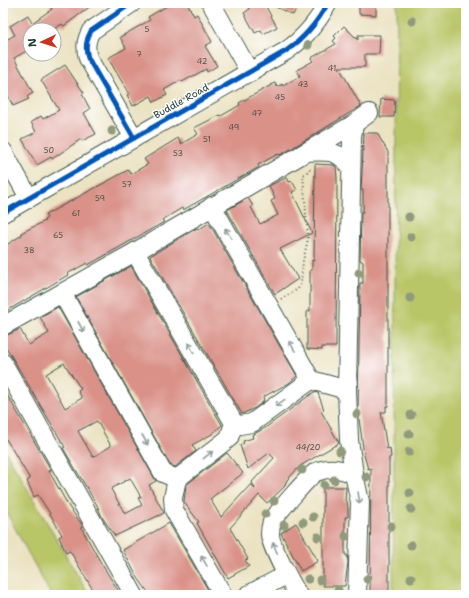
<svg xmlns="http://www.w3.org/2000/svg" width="469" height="598" font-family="'Shantell Sans',sans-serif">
<rect width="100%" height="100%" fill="#fff"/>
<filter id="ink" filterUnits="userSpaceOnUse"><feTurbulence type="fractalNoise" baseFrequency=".025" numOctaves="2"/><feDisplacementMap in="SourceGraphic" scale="8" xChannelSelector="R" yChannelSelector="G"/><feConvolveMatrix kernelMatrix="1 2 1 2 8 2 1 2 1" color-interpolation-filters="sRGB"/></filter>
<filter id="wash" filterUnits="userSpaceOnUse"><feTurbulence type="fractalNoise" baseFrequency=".012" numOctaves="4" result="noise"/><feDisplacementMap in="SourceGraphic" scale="16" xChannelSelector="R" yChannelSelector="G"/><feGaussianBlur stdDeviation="0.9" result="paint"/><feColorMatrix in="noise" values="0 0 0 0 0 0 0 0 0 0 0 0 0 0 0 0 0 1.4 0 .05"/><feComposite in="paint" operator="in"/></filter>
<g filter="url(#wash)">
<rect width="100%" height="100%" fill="#ebe2c1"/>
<g fill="#b9c668" stroke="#6c824e">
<polygon points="397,3 466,3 466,595 393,595"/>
<polygon points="3,447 89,595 51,595 3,506"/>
</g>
<g id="blocks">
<g fill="#d99188" fill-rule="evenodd">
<polygon points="48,3 95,3 64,26 62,24 52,30 30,30 30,49 14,58 33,93 27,97 29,99 13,106 8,96 3,99 3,39 4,41 15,35 10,26 28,15 32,23 52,9"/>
<polygon points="172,3 187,3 194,16 197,14 212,42 205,46 217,66 207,72 206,69 182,82 181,80 164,90 167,95 154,102 151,96 133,106 127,95 129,94 108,58 126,48 120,37 150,20 148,17"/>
<polygon points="246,3 264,3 277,27 263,34 261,30 255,33 244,13 250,9"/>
<polygon points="267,3 292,3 298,5 293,15"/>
<polygon points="359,3 376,3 376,15 359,14"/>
<polygon points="344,26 358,40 358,35 380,35 379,54 365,54 365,67 339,67 361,106 284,153 279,155 278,154 258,165 259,167 183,210 182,208 162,220 164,222 88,265 87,263 67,274 68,275 3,313 3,247 22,235 21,233 45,221 44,220 47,218 45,215 128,170 131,174 148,164 144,159 178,138 181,144 198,134 194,128 220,115 221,116 240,105 239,103 275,83 277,87 282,84 283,86 300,76 297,70 313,61 311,58 336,44 333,41 336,38 334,36"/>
<polygon points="65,65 84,93 82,94 90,109 84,113 96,134 82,141 81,139 52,159 51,157 37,165 22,139 36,132 31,122 41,116 43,119 59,110 41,80"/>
<polygon points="381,99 395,100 394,117 380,117"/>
<polygon points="364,133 377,133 388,152 388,406 386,406 386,412 381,412 387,449 390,448 391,457 389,458 389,595 370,594 371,468 368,469 364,455 358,411 360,283 363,283 363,262 360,260 361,212 363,212 363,190 361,190"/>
<polygon points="315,164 334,165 336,167 337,178 336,347 322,347 322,350 307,349 307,311 310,311 310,270 312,270 312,260 314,261"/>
<polygon points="287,177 289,182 292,181 297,190 292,192 312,233 280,249 298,279 275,294 227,210 248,198 253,206 251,207 260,224 278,215 271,201 275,199 269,186"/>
<polygon points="209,223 297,376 289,383 263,397 264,401 255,408 242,414 150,256 197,228 198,230"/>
<polygon points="131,266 222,425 212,434 192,445 196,451 175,467 170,465 76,297"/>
<path d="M58,307L156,481L149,485L164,513L115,536L102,517L97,505L63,448L65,447L3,342V337L20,329L29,345L49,333L40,317ZM64,363L81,389L78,391L82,398L65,408L46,374ZM97,421L111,446L93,457L78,431ZM130,478L141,497L138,498L142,505L125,514L111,489Z"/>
<polygon points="3,388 51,470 49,471 69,507 83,526 81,527 101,563 121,595 96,595 70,551 66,553 59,537 62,535 49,512 38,495 34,497 27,481 30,479 6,439 3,441"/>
<polygon points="314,392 318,393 324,410 321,411 339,443 300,466 287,480 284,487 267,503 259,495 230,528 248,559 245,560 249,566 228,578 197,523 199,522 184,502 186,485 227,453 243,473 210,499 221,517 251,484 255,489 252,482 274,458 269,453 248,469 240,445 244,443 243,441 253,438 252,435 265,428"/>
<polygon points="323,487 346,487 345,501 347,501 348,508 348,517 345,517 345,555 347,555 348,562 345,586 323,586"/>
<polygon points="169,523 211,595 150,595 136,575 123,550"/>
<polygon points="296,523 318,561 301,571 281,533"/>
</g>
</g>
</g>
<g filter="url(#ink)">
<use href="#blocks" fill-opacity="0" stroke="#3e5649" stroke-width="1"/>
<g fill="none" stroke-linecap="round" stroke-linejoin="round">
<g stroke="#3e5649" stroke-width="20">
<g id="minor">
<path d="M132,3L91,31C86,40 85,47 88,58L134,138"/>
<polyline points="211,3 250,73"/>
<polyline points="354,124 352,137 347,390 349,440 354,474"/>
<polyline points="3,151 29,198"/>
<path d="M306,152C326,151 339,149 351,168"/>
<polyline points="212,206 311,380 347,390"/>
<path d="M3,213L286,51C305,38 317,23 328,3"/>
<polyline points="135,252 234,423 229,438 177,479 173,498 174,510 223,595"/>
<polyline points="62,293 163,473 177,479"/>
<polyline points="3,326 135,252 354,124 369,113"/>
<polyline points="3,363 134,595"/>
<polyline points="234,423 240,425 252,423 311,380"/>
<polyline points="248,595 286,575"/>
<path d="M298,595C292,584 270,546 270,534C270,531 271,525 272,522C275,515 310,475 316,472C330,466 341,469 354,474L360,502L357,595"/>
</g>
</g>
<polyline stroke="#3e5649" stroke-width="2" stroke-dasharray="1 3" stroke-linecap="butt" points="281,299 298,289 301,283 303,261 308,239 303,175 310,170 309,167"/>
<use href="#minor" stroke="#fff" stroke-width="18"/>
<g stroke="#fff" stroke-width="8">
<g id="cycleway">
<path d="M132,3L91,31C86,40 85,47 88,58L134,138"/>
<path d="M3,213L286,51C305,38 317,23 328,3"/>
</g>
</g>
<use href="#cycleway" stroke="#0057b8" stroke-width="5"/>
</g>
<g fill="#909a7b">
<circle cx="412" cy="21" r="4.5"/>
<circle cx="308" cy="45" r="4.5"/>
<circle cx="112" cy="131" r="4.5"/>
<circle cx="409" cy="217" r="4.5"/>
<circle cx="411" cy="237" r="4.5"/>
<circle cx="359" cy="273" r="4.5"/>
<circle cx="410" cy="298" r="4.5"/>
<circle cx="357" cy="414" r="4.5"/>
<circle cx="411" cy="415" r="4.5"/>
<circle cx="409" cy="434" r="4.5"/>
<circle cx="340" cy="451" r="4.5"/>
<circle cx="409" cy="452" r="4.5"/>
<circle cx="302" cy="470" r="4.5"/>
<circle cx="366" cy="477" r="4.5"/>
<circle cx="334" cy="480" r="4.5"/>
<circle cx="324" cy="485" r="4.5"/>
<circle cx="410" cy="493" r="4.5"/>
<circle cx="274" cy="501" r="4.5"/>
<circle cx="411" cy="509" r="4.5"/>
<circle cx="265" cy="514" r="4.5"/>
<circle cx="313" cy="517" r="4.5"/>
<circle cx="303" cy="522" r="4.5"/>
<circle cx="284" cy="525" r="4.5"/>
<circle cx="391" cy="526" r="4.5"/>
<circle cx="346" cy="536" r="4.5"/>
<circle cx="318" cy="537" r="4.5"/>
<circle cx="411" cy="545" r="4.5"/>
<circle cx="411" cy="578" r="4.5"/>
<circle cx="308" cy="579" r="4.5"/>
<circle cx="367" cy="579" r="4.5"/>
<circle cx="320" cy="580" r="4.5"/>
<circle cx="338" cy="590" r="4.5"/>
</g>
<defs><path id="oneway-shaft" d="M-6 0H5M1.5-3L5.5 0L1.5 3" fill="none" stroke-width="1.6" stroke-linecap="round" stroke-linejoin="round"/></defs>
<g stroke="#8f9e9a">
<use href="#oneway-shaft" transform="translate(228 233) rotate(-120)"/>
<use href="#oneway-shaft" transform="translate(81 327) rotate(61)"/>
<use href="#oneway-shaft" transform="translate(292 346) rotate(-120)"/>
<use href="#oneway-shaft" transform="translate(191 348) rotate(-120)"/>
<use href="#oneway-shaft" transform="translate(280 403) rotate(144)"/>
<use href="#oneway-shaft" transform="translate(145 440) rotate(61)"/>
<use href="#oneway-shaft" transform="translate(208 455) rotate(-38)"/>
<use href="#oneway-shaft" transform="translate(359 498) rotate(81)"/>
<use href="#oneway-shaft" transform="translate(275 548) rotate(-113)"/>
<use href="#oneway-shaft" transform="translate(204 561) rotate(-120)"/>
</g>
</g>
<g text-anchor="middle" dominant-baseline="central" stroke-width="3" stroke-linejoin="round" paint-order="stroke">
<g font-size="8" fill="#4e5249">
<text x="147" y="29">5</text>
<text x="139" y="54">7</text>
<text x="202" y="61">42</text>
<text x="332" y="68">41</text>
<text x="303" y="84">43</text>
<text x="280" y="97">45</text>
<text x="257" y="113">47</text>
<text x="234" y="127">49</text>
<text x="207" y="139">51</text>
<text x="49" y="150">50</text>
<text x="178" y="153">53</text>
<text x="127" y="184">57</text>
<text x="100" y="198">59</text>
<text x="76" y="213">61</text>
<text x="58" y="235">65</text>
<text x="29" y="250">38</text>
<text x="308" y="447">44/20</text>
</g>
<g font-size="10" fill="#1f3d34" stroke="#fff">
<text transform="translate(181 101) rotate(-29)">Buddle Road</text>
</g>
</g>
<rect width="469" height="598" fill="none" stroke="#fff" stroke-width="16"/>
<g transform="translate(42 42) rotate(266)"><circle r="19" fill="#ffffff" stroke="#a5b1ae"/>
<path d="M0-3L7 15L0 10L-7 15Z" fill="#c8321e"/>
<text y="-6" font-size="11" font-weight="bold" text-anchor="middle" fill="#1f3d34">N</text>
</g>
</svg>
